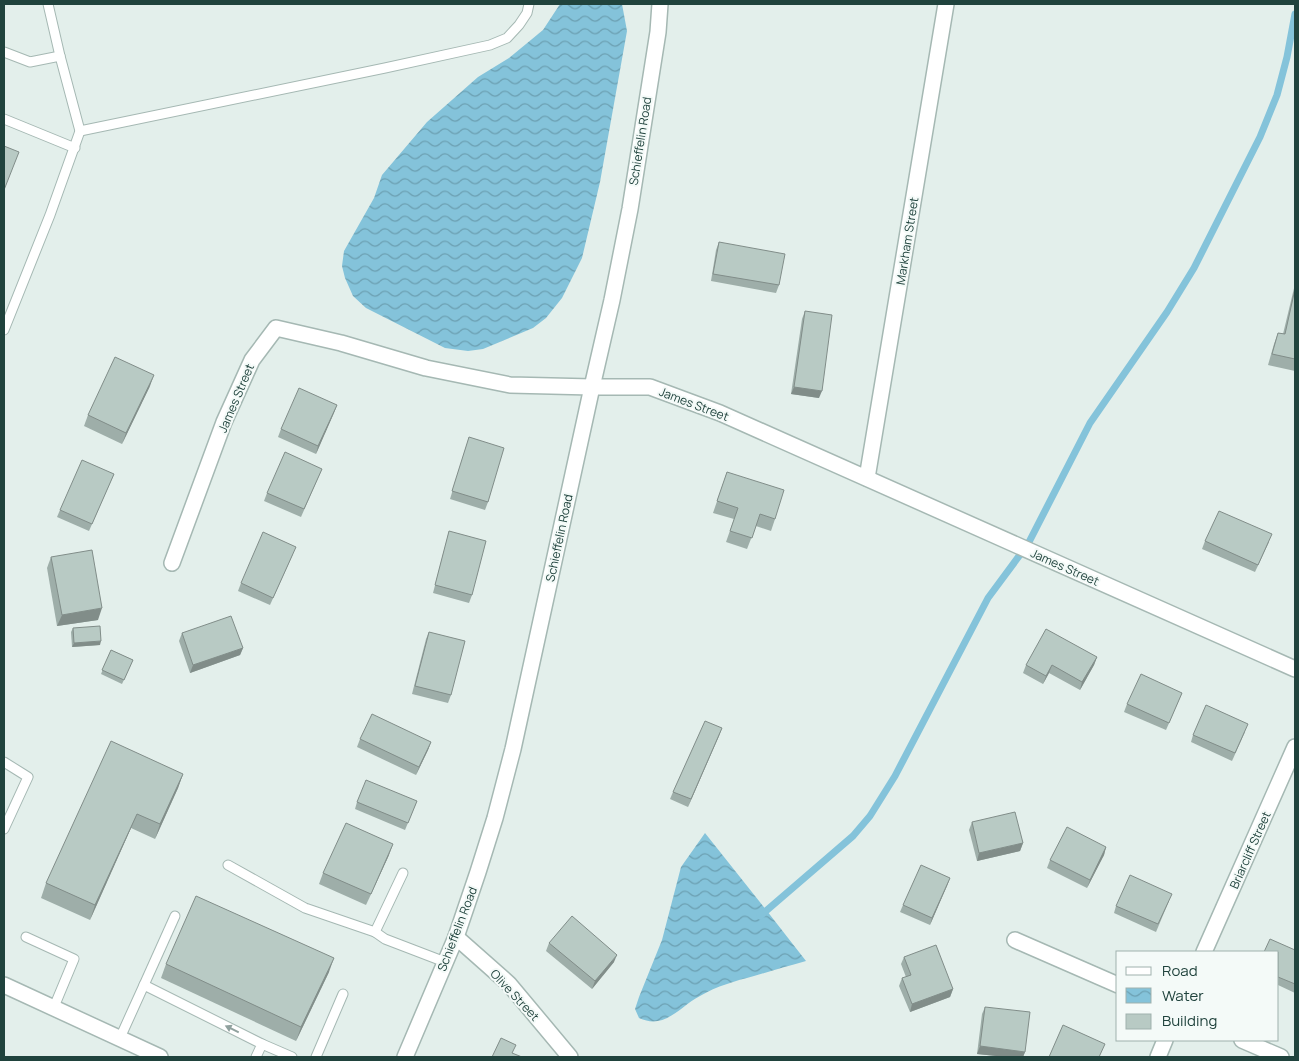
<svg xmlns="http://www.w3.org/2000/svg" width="1299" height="1061" font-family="Manrope,sans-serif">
<defs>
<pattern id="water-waves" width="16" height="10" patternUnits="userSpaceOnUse" patternTransform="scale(1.25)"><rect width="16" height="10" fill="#84c3da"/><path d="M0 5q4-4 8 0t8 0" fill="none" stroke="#6ca0b2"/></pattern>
</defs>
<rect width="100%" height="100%" fill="#e3efeb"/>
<g fill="url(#water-waves)">
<polygon points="560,4 622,4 627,31 600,182 582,258 562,298 546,318 533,328 483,349 468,351 445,348 366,308 353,296 345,278 342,266 344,251 374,198 382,175 427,122 478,77 509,58 543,30"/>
<path d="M705,833L767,911L806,961C788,966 771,971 754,976C735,981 717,986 700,996C679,1007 665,1030 639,1018L635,1009L639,997L662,940L681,867Z"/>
</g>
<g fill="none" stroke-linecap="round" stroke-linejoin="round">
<polyline stroke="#84c3da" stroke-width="7" points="760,916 853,836 870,816 895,776 988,598 1028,544 1090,423 1167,312 1194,268 1260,137 1277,95 1287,57 1295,14"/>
<g stroke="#a5b8b3" stroke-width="11">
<g id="service">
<polyline points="48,4 60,56 80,131 385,68 490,45 507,38 519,25 527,13 529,4"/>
<polyline points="4,52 30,62 60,56"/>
<polyline points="4,119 75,148"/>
<polyline points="4,330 50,215 80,131"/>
<polyline points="4,762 28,777 4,829"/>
<polyline points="228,865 305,908 375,932"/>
<polyline points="403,873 375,932 385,939 445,962"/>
<polyline points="26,937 74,959 54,1007"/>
<polyline points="144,985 175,916"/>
<polyline points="120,1038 144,985 262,1044 256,1057"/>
<polyline points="262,1044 292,1057"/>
<polyline points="316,1057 343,994"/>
</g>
</g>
<g stroke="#a5b8b3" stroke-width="18">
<g id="minor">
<polyline points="867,478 946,4"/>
<polyline points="172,563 224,422 252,360 276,328 341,343 426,368 510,385 592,387 650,387 720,413 1295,669"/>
<polyline points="456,937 509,984 570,1057"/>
<polyline points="1015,940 1118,985"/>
<polyline points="1204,952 1295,747"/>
<polyline points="4,985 160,1057"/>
<polyline points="1242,1040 1281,1057"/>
<polyline points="1158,1057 1165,1040"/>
</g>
</g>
<g stroke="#a5b8b3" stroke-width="18">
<polyline id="tertiary" points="405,1057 456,937 478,872 495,818 513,749 592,387 612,300 630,209 658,32 660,4"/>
</g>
<use href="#service" stroke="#fff" stroke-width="9"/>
<use href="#minor" stroke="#fff" stroke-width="15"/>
<use href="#tertiary" stroke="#fff" stroke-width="15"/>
</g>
<g fill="#9eaea9">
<polygon points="719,242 779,285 776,293 711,281 716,250"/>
<polygon points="1295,284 1295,371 1268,365 1274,344 1278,333 1283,334"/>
<polygon points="805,311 819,398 791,394 802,319"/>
<polygon points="150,386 122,444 84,426 88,415"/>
<polygon points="337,405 316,454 278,437 281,429"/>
<polygon points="469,437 488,502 485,510 450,499"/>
<polygon points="322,469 301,517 264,501 267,493"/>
<polygon points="727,472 775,519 771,531 756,526 747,549 726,542 734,519 713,513"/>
<polygon points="114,474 89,531 57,517 60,510"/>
<polygon points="449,531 472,595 469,603 433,593 447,539"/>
<polygon points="1205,541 1269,542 1255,572 1202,549"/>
<polygon points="293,554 270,605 238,591 241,583"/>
<polygon points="51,557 98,620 57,626 47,568"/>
<polygon points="73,628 100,645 72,647 71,632"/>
<polygon points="429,632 451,695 448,703 412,694 426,639"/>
<polygon points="182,633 243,648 240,655 190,673 179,641"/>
<polygon points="111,650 133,660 122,684 101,674"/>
<polygon points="1097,657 1094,665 1080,690 1049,673 1043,684 1023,673 1026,665"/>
<polygon points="1182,693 1166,730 1124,712 1127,704"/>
<polygon points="722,728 688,807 670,799 673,792"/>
<polygon points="1245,732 1232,761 1191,742 1193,735"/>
<polygon points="360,739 431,742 428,750 416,775 357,747"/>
<polygon points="183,774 178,788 155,839 131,828 90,920 41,898 46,883"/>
<polygon points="417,801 405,830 355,809 357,802"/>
<polygon points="972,822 1023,843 1020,851 977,861 969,830"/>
<polygon points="1106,847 1104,855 1087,888 1047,868 1050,860"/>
<polygon points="389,855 366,905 319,884 323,873"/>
<polygon points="950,878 930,925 900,912 903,905"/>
<polygon points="1169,901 1156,932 1114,913 1116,906"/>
<polygon points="549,943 614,962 592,989 546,951"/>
<polygon points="1295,950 1295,993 1278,985 1278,952"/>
<polygon points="904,957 953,989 950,997 910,1012 899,986 902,978 906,977 901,964"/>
<polygon points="166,964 329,972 296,1041 161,978"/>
<polygon points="985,1007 1025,1052 1023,1057 1006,1057 977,1054 982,1014"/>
</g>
<g fill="#818d89">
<polygon points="154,375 150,386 122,444 126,433"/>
<polygon points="794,387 822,391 819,398 791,394"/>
<polygon points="337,405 334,413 316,454 318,446"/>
<polygon points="102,608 98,620 57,626 62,615"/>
<polygon points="101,641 100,645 72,647 74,643"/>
<polygon points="243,648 240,655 190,673 193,665"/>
<polygon points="1097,657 1094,665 1080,690 1082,682"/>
<polygon points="1052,665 1049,673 1043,684 1046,676"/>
<polygon points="722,728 719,736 688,807 691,799"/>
<polygon points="431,742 428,750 416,775 419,767"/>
<polygon points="183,774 178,788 155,839 160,824"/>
<polygon points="137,814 131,828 90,920 95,905"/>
<polygon points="1023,843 1020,851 977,861 979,853"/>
<polygon points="393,844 389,855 366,905 371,894"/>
<polygon points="1106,847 1104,855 1087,888 1090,880"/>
<polygon points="950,878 947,886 930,925 932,918"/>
<polygon points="617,955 614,962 592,989 595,981"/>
<polygon points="334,958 329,972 296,1041 301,1027"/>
<polygon points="953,989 950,997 910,1012 912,1004"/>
<polygon points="980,1046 1025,1052 1023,1057 1006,1057 977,1054"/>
</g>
<g fill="#b8cac4" stroke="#818d89">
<polygon points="4,146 19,152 4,190"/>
<polygon points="719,242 785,254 779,285 713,274"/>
<polygon points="1295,289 1295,359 1272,354 1278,333 1285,334"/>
<polygon points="805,311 832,315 822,391 794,387"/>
<polygon points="115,357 154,375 126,433 88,415"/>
<polygon points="299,388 337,405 318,446 281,429"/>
<polygon points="469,437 504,448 488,502 452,491"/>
<polygon points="285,452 322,469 304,509 267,493"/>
<polygon points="82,460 114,474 92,524 60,510"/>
<polygon points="727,472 784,490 775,519 760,514 752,538 730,531 738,508 717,501"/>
<polygon points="1219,511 1272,534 1258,565 1205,541"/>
<polygon points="449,531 486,541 472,595 435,585"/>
<polygon points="263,532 296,547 273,598 241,583"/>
<polygon points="92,550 102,608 62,615 51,557"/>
<polygon points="231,616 243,648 193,665 182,633"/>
<polygon points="100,626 101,641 74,643 73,628"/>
<polygon points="1046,629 1097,657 1082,682 1052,665 1046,676 1026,665"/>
<polygon points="429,632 465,641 451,695 415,686"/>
<polygon points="111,650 133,660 124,680 102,670"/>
<polygon points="1141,674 1182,693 1169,723 1127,704"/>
<polygon points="1206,705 1248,724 1235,753 1193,735"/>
<polygon points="372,714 431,742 419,767 360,739"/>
<polygon points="705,721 722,728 691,799 673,792"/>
<polygon points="111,741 183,774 160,824 137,814 95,905 46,883"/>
<polygon points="366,780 417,801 408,823 357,802"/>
<polygon points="1015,812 1023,843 979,853 972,822"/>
<polygon points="346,823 393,844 371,894 323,873"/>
<polygon points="1067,827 1106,847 1090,880 1050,860"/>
<polygon points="921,865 950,878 932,918 903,905"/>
<polygon points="1130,875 1172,894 1158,924 1116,906"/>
<polygon points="196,896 334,958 301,1027 166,964"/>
<polygon points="572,916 617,955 595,981 549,943"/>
<polygon points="1270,939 1295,950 1295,984 1278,977 1278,952 1264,952"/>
<polygon points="936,945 953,989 912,1004 902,978 911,975 904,957"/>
<polygon points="985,1007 1030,1012 1025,1052 980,1046"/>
<polygon points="1063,1025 1105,1044 1099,1057 1049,1057"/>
<polygon points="501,1038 516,1045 512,1053 522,1057 492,1057"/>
</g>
<defs><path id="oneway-solid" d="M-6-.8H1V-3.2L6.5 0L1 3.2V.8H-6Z" transform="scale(1.25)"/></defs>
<use fill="#90a19e" href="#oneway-solid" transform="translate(232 1029) rotate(-154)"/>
<g text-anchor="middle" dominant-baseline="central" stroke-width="4" stroke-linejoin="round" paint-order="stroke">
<g font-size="12" fill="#20433d" stroke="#f4faf8">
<text transform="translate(640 141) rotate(-81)">Schieffelin Road</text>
<text transform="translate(907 241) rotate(-81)">Markham Street</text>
<text transform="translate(236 398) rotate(-67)">James Street</text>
<text transform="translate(694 404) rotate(21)">James Street</text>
<text transform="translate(559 538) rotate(-78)">Schieffelin Road</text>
<text transform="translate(1065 567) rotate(24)">James Street</text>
<text transform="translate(1250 850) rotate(-66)">Briarcliff Street</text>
<text transform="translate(457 929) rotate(-69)">Schieffelin Road</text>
<text transform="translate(515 995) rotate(47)">Olive Street</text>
</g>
</g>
<rect width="1299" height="1061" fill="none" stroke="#20433d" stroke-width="10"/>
<rect x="1116" y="951" width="162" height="90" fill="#f4faf8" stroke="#9fb1ad"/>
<rect x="1126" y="967" width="25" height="8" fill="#ffffff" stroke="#9fb1ad"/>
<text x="1162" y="976" font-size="15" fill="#20433d">Road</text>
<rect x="1126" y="988" width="25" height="15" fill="url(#water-waves)" stroke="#9fb1ad"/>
<text x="1162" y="1001" font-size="15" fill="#20433d">Water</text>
<rect x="1126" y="1014" width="25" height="15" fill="#b8cac4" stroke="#9fb1ad"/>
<text x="1162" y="1026" font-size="15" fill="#20433d">Building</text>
</svg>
